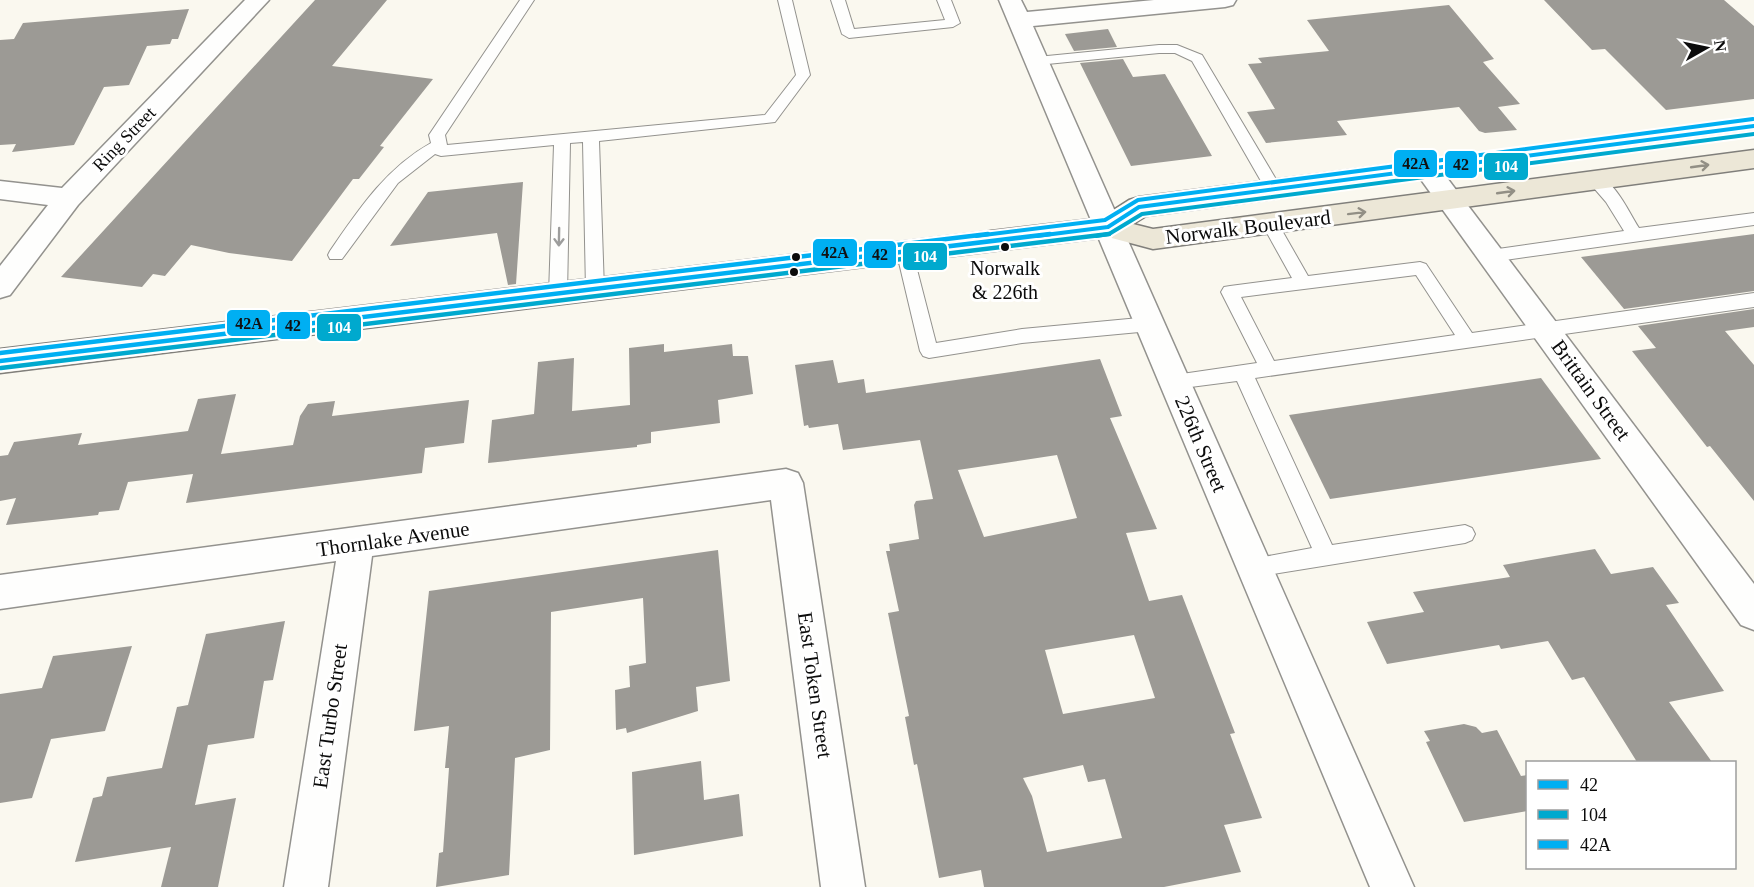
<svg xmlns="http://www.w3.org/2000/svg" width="1754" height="887" font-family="Georgia,serif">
<rect width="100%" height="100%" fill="#faf8ef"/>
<g fill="#9c9a95" fill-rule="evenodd">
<polygon points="315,0 387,0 332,66 433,79 380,146 384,147 359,179 353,179 292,261 229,253 191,245 165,276 153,274 142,287 61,277"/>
<polygon points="1544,0 1724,0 1754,26 1754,99 1666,110 1605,49 1592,50"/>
<polygon points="1449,5 1494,59 1483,62 1520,104 1498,107 1517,130 1485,133 1479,131 1459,107 1337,121 1347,135 1266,143 1247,112 1275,109 1248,64 1262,63 1258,58 1329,51 1307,20"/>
<polygon points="189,9 178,39 172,39 170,44 147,46 129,85 104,87 74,145 12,152 16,144 0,145 0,40 14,39 23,23"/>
<polygon points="1108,29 1117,47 1074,51 1065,34"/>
<polygon points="1123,59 1133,77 1165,74 1212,156 1131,166 1080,63"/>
<polygon points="523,182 516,284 508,285 497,233 390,246 428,192"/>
<polygon points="1754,234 1754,291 1624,309 1581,257"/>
<polygon points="1754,309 1754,327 1725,331 1754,365 1754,501 1710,446 1707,447 1632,351 1656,348 1638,326"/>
<polygon points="664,344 664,352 732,344 733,356 748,356 753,394 718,400 720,423 651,432 651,443 637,445 637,447 488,463 492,420 534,414 538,362 574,358 572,411 630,405 629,348"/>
<path d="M1100,359L1122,416L1110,418L1157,529L1126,533L1149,601L1182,595L1235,733L1230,734L1262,818L1224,825L1241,872L1164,887H984L981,870L939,878L917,764L914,765L905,717L909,716L888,613L899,611L886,551H890L889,544L919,539L914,505L916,501L933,499L920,440L843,450L838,424L809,428L808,425L804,426L795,365L833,360L838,383L864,379L866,393ZM1057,455L1077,518L984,537L958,470ZM1134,635L1155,698L1063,714L1045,650ZM1083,765L1088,782L1105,779L1122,838L1047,852L1032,796L1023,778Z"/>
<polygon points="1541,378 1601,459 1330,499 1289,415"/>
<polygon points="236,394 221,454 293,445 300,416 308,404 335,401 332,416 469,400 464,443 425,448 422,473 186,503 193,474 128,482 119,510 99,512 98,515 6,525 16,498 0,501 0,456 8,455 14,442 82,433 78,445 188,431 198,399"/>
<polygon points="1595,549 1611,574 1653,567 1679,603 1666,605 1724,691 1669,702 1712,762 1637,762 1584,677 1572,680 1548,641 1501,649 1499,645 1387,664 1367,622 1424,612 1413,592 1510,577 1503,565"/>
<polygon points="718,550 730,681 696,687 698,711 627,733 626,728 616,730 615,690 630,687 629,666 646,663 643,598 551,612 550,750 515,758 509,875 436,887 439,853 443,852 449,768 445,768 449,726 414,731 429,591"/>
<polygon points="285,621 273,680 264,681 254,738 208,745 195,805 236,798 218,887 161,887 171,847 75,862 93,798 102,796 107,777 162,768 177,707 188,705 206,634"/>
<polygon points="132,646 105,731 51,739 32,798 0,803 0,694 42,688 53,656"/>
<polygon points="1464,724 1476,727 1482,733 1497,730 1521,776 1527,775 1527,811 1464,822 1426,742 1430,741 1424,731"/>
<polygon points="701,761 704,800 739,794 743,836 634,855 632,772"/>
</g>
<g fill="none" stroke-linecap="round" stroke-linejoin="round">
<g stroke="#93928e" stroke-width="2">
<g id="service">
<path d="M520,0H534L445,135L447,145L765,115L796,75L778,0H792L810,75L775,122L599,141L604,290L601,295H589L586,290L583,142L570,143L567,294L564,299H552L549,294L554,145L441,156L435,154L398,183L342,259H330L328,255L330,251C359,209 386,168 431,143L429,135Z"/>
<polygon points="831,0 845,0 854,29 945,20 937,0 951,0 960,23 953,27 849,38 842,34"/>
<polygon points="1159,45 1177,45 1202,55 1283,191 1281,195 1269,195 1192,61 1175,53 1159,53 1037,65 1030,61 1037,57"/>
<path d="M1595,175C1615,180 1628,211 1639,228L1754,213V225L1491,262L1485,260L1483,256L1491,250L1624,231L1606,202L1587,180Z"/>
<path d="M1270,218L1276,220L1308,276L1420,262L1426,264L1472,333L1754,293V307L1255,378L1332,545L1465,525L1472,528L1475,534L1472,540L1465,543L1254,577L1247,574L1243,567L1247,560L1312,548L1237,381L1175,389L1168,387L1166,382L1168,377L1175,375L1257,363L1221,292L1224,287L1230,286L1292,278L1262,224ZM1416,275L1455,335L1274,361L1241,297Z"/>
<polygon points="905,248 913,254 936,343 1022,329 1150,317 1156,319 1159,324 1156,329 1150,331 1022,343 929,358 923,356 920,351 897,254"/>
</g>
</g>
<g stroke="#93928e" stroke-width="3">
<g id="minor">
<polygon points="245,0 269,0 78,205 10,295 0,298 0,266 48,205 0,199 0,181 62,188"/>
<polygon points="999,0 1021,0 1027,12 1154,0 1236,0 1233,5 1225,7 1033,26 1414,887 1370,887"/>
<polygon points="1426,159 1435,162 1754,584 1754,630 1741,625 1417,174 1413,168 1417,162"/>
<polygon points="786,469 798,473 803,483 865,887 821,887 771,500 372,556 328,887 284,887 336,561 0,609 0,575"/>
</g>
</g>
<g stroke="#807f7b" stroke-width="3">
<polygon id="primary" points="1754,118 1754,134 1146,216 1133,224 1153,229 1754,150 1754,168 1153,249 1108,237 0,373 0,349 1101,218 1129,200 1139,197"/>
</g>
<use href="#service" fill="#fefefd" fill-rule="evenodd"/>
<use href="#minor" fill="#fefefd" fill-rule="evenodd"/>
<use href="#primary" fill="#ece7d7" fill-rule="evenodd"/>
<g stroke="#fff" stroke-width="8">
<polyline id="bus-1-far1" points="1037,236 1108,227 1139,207 1754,126"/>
</g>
<g stroke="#fff" stroke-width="9">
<polyline id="bus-1" points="0,361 1050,234"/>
</g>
<g stroke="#fff" stroke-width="8">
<polyline id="bus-2-far1" points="1096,236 1109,234 1142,214 1754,134"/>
</g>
<g stroke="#fff" stroke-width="9">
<polyline id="bus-2" points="1,368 1109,234"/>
</g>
<g stroke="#fff" stroke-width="8">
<polyline id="bus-3-far1" points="976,236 1105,220 1138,200 1753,119"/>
</g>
<g stroke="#fff" stroke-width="9">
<polyline id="bus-3" points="0,353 988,234"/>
</g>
<use href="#bus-1-far1" stroke="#00aff2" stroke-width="4"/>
<use href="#bus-1" stroke="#00aff2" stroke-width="4.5"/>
<use href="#bus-2-far1" stroke="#00a9ce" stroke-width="4"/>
<use href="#bus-2" stroke="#00a9ce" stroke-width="4.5"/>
<use href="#bus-3-far1" stroke="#00aff2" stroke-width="4"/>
<use href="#bus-3" stroke="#00aff2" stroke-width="4.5"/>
</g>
<defs><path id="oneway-shaft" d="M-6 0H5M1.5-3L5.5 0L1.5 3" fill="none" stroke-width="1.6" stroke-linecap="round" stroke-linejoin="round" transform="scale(1.5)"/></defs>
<g stroke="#928f85">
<use href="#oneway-shaft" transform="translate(1700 166) rotate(-8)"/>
<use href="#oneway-shaft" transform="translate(1506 192) rotate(-8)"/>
<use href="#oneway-shaft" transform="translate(1357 213) rotate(-7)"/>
</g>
<use stroke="#9d9d9c" href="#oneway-shaft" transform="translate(559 237) rotate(91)"/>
<g fill="#0b0b0b" stroke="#fff" stroke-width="2">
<circle cx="1005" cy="247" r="5"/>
<circle cx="796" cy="257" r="5"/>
<circle cx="794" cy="272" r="5"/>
</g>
<g text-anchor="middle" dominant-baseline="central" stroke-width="6" stroke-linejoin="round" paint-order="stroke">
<g font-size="18" fill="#0b0b0b" stroke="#fff">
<text transform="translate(124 139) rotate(-46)">Ring Street</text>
</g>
<g font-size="20" fill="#0b0b0b" stroke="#fff">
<text x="1005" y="268">Norwalk<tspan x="1005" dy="24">&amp; 226th</tspan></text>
</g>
<g font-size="21" fill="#0b0b0b" stroke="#fff">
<text transform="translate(1248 227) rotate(-7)">Norwalk Boulevard</text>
<text transform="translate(1591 390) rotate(54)">Brittain Street</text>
<text transform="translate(1201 444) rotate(67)">226th Street</text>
<text transform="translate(393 539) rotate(-8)">Thornlake Avenue</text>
<text transform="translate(815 685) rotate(82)">East Token Street</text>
<text transform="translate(330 716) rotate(-82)">East Turbo Street</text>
</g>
</g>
<g stroke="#fff" stroke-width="2">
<rect x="1393" y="149" width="45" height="29" rx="6" fill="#00aff2"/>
<rect x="1444" y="150" width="34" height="29" rx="6" fill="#00aff2"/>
<rect x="1483" y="152" width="46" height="29" rx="6" fill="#00a9ce"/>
<rect x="812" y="238" width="46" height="29" rx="6" fill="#00aff2"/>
<rect x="863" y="240" width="34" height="29" rx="6" fill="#00aff2"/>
<rect x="902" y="242" width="46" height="29" rx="6" fill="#00a9ce"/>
<rect x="226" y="309" width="45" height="28" rx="6" fill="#00aff2"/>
<rect x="276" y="311" width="35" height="29" rx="6" fill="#00aff2"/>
<rect x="316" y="313" width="46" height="29" rx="6" fill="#00a9ce"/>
</g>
<g font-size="16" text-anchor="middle" font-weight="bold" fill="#fff">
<text x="1506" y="172">104</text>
<text x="925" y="262">104</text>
<text x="339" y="333">104</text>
</g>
<g font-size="16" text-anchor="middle" font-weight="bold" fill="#111">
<text x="1416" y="169">42A</text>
<text x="1461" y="170">42</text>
<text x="835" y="258">42A</text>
<text x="880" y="260">42</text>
<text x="249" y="329">42A</text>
<text x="293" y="331">42</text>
</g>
<rect x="1526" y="761" width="210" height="108" fill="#ffffff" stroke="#9d9d9d" stroke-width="1.5"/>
<rect x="1538" y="780" width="30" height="9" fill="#00aff2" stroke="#9d9d9d" stroke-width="1.5"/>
<text x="1580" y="791" font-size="18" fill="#0b0b0b">42</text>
<rect x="1538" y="810" width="30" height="9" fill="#00a9ce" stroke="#9d9d9d" stroke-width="1.5"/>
<text x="1580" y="821" font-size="18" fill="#0b0b0b">104</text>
<rect x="1538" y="840" width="30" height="9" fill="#00aff2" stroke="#9d9d9d" stroke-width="1.5"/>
<text x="1580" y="851" font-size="18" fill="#0b0b0b">42A</text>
<g transform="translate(1706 48) rotate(81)" stroke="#ffffff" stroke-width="4.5" paint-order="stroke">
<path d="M0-4.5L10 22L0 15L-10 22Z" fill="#0b0b0b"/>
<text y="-9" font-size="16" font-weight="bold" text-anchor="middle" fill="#0b0b0b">N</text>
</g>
</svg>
